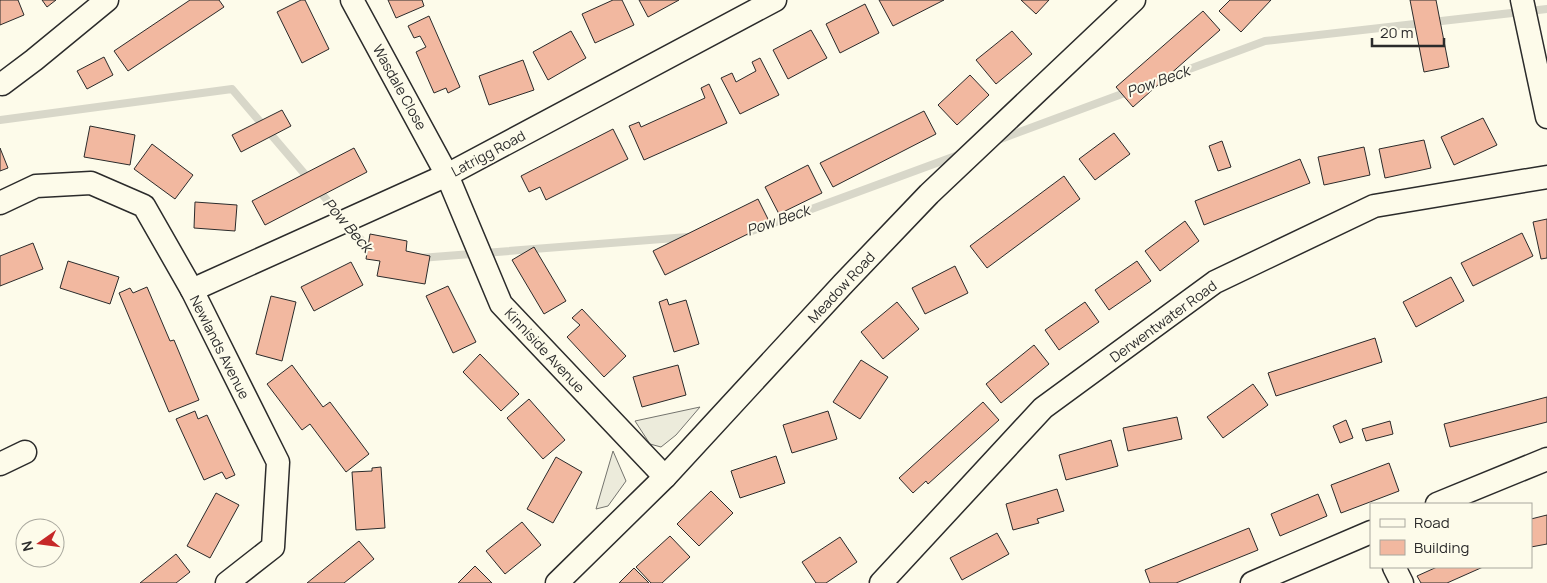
<svg xmlns="http://www.w3.org/2000/svg" width="1547" height="583" font-family="Manrope,sans-serif">
<rect width="100%" height="100%" fill="#fdfbea"/>
<g fill="#ecebdb" stroke="#74746e">
<polygon points="700,407 676,435 661,447 650,444 635,421"/>
<polygon points="613,451 626,481 608,506 596,509"/>
</g>
<g fill="none" stroke-linecap="round" stroke-linejoin="round">
<g stroke="#d8d7c9" stroke-width="8">
<polyline points="1157,81 1265,41 1547,9"/>
<polyline points="0,120 232,89 374,255"/>
<polyline points="998,140 1130,91"/>
<polyline points="749,232 961,154"/>
<polyline points="420,258 688,237"/>
</g>
</g>
<g fill="#f2b8a0" stroke="#2b2b2b">
<polygon points="0,0 18,0 24,15 0,25"/>
<polygon points="42,0 56,0 47,7"/>
<polygon points="190,0 219,0 224,7 128,71 114,51"/>
<polygon points="301,0 305,0 329,49 302,63 277,12"/>
<polygon points="388,0 422,0 424,6 396,18"/>
<polygon points="613,0 622,0 634,25 595,43 582,14"/>
<polygon points="639,0 679,0 648,17"/>
<polygon points="879,0 944,0 893,26"/>
<polygon points="1021,0 1049,0 1036,14"/>
<polygon points="1230,0 1271,0 1241,32 1219,11"/>
<polygon points="1410,0 1436,0 1449,67 1424,72"/>
<polygon points="865,4 879,33 840,53 826,24"/>
<polygon points="1203,11 1220,30 1133,107 1116,87"/>
<polygon points="429,16 460,87 448,93 446,88 434,93 416,52 426,47 420,36 414,38 408,26"/>
<polygon points="811,30 827,58 788,79 773,50"/>
<polygon points="571,31 586,58 548,80 533,52"/>
<polygon points="1012,31 1032,54 996,84 976,60"/>
<polygon points="104,57 113,75 87,89 77,71"/>
<polygon points="760,58 779,95 740,114 721,78 732,73 736,82 756,71 752,62"/>
<polygon points="523,60 534,90 489,105 479,76"/>
<polygon points="970,75 989,95 957,125 938,105"/>
<polygon points="709,84 727,123 644,160 629,126 639,122 641,127 705,98 701,88"/>
<polygon points="282,110 291,126 241,152 232,135"/>
<polygon points="924,111 936,134 833,187 820,163"/>
<polygon points="1483,118 1497,145 1454,165 1441,137"/>
<polygon points="90,126 135,135 130,165 84,157"/>
<polygon points="613,129 628,159 546,200 540,187 529,192 521,176"/>
<polygon points="1114,133 1130,154 1095,180 1079,159"/>
<polygon points="1424,140 1431,168 1385,178 1379,149"/>
<polygon points="1222,141 1231,167 1218,171 1209,146"/>
<polygon points="152,144 193,175 175,199 134,169"/>
<polygon points="1364,147 1370,175 1324,185 1318,157"/>
<polygon points="0,148 8,168 0,171"/>
<polygon points="354,148 367,172 265,225 252,201"/>
<polygon points="1300,159 1310,183 1204,225 1195,201"/>
<polygon points="808,165 822,193 779,214 765,187"/>
<polygon points="1064,176 1080,199 987,268 970,246"/>
<polygon points="758,199 770,223 665,275 653,251"/>
<polygon points="195,202 237,205 235,231 194,228"/>
<polygon points="1547,219 1547,258 1541,259 1533,222"/>
<polygon points="1185,221 1199,241 1160,271 1145,251"/>
<polygon points="1522,233 1533,256 1473,286 1461,263"/>
<polygon points="370,234 407,241 406,251 430,256 425,284 377,276 380,261 366,259"/>
<polygon points="33,243 43,269 0,286 0,256"/>
<polygon points="534,247 566,301 544,314 512,260"/>
<polygon points="68,261 119,277 110,304 60,288"/>
<polygon points="1137,261 1151,281 1109,310 1095,290"/>
<polygon points="351,262 363,285 314,311 301,287"/>
<polygon points="955,266 968,293 925,314 912,288"/>
<polygon points="1451,277 1464,301 1416,327 1403,302"/>
<polygon points="448,286 476,342 453,353 426,296"/>
<polygon points="147,287 170,341 174,340 199,400 169,412 119,293 130,288 133,293"/>
<polygon points="271,296 296,302 282,361 256,354"/>
<polygon points="667,299 669,305 686,300 699,344 674,352 659,302"/>
<polygon points="897,302 919,329 883,359 861,332"/>
<polygon points="1085,302 1099,322 1059,350 1045,330"/>
<polygon points="582,309 626,356 604,377 567,337 580,325 572,318"/>
<polygon points="1375,338 1382,362 1276,396 1268,373"/>
<polygon points="1034,345 1049,364 1001,403 986,384"/>
<polygon points="480,354 519,394 501,411 463,372"/>
<polygon points="861,360 888,377 860,419 833,402"/>
<polygon points="292,365 323,407 330,402 369,454 346,472 310,424 302,430 267,384"/>
<polygon points="678,365 686,395 642,407 633,377"/>
<polygon points="1253,384 1268,405 1223,438 1207,417"/>
<polygon points="1547,397 1547,422 1450,447 1444,424"/>
<polygon points="529,399 565,440 543,459 507,418"/>
<polygon points="983,402 999,420 928,484 926,481 913,493 899,478"/>
<polygon points="195,411 198,419 207,415 235,475 226,479 222,472 204,480 176,419"/>
<polygon points="828,411 837,439 792,453 783,425"/>
<polygon points="1177,417 1182,439 1128,451 1123,428"/>
<polygon points="1346,420 1353,438 1340,443 1333,426"/>
<polygon points="1390,421 1393,434 1366,441 1362,429"/>
<polygon points="1111,440 1118,466 1066,480 1059,455"/>
<polygon points="776,456 785,483 740,498 731,471"/>
<polygon points="556,457 582,472 553,523 527,509"/>
<polygon points="1389,463 1399,491 1341,513 1331,485"/>
<polygon points="381,467 385,528 356,530 352,472 372,471 372,468"/>
<polygon points="1057,489 1064,511 1037,519 1039,523 1013,530 1006,504"/>
<polygon points="711,491 733,513 699,546 677,524"/>
<polygon points="216,493 239,505 210,558 187,546"/>
<polygon points="1318,494 1327,516 1280,536 1271,514"/>
<polygon points="1547,515 1547,544 1531,547 1531,519"/>
<polygon points="522,522 541,545 505,574 486,551"/>
<polygon points="1249,528 1258,550 1176,583 1150,583 1145,570"/>
<polygon points="997,533 1009,554 962,580 950,558"/>
<polygon points="670,536 690,557 662,583 651,583 636,567"/>
<polygon points="840,537 857,562 826,583 816,583 802,562"/>
<polygon points="359,541 374,559 344,583 307,583"/>
<polygon points="176,554 190,572 176,583 140,583"/>
<polygon points="475,566 492,583 458,583"/>
<polygon points="1437,567 1483,567 1447,583 1421,583 1417,576"/>
<polygon points="634,568 649,583 619,583"/>
</g>
<g fill="none" stroke-linecap="round" stroke-linejoin="round">
<g stroke="#2b2b2b" stroke-width="25">
<g id="minor">
<polyline points="352,0 447,175 501,304 665,477"/>
<polyline points="1522,0 1547,117"/>
<polyline points="2,84 34,60 107,0"/>
<polyline points="0,203 36,186 91,183 144,206 192,290 278,462 273,547 227,583"/>
<polyline points="192,290 447,175 775,0"/>
<polyline points="0,464 25,452"/>
<polyline points="1437,504 1547,459"/>
<polyline points="1394,567 1402,583"/>
<polyline points="557,583 665,477 843,284 929,194 1134,0"/>
<polyline points="881,583 1043,408 1215,282 1374,206 1547,177"/>
<polyline points="1252,583 1371,532"/>
</g>
</g>
<use href="#minor" stroke="#fdfbea" stroke-width="22"/>
</g>
<g text-anchor="middle" dominant-baseline="central" stroke-width="4" stroke-linejoin="round" paint-order="stroke">
<g font-size="14" fill="#2b2b2b" stroke="#fdfbea">
<text transform="translate(400 87) rotate(61)">Wasdale Close</text>
<text transform="translate(488 153) rotate(-28)">Latrigg Road</text>
<text transform="translate(841 287) rotate(-47)">Meadow Road</text>
<text transform="translate(1163 321) rotate(-36)">Derwentwater Road</text>
<text transform="translate(220 347) rotate(63)">Newlands Avenue</text>
<text transform="translate(545 350) rotate(47)">Kinniside Avenue</text>
</g>
<g font-size="15" font-style="italic" fill="#2b2b2b" stroke="#fdfbea">
<text transform="translate(1158 81) rotate(-20)">Pow Beck</text>
<text transform="translate(778 220) rotate(-19)">Pow Beck</text>
<text transform="translate(348 225) rotate(49)">Pow Beck</text>
</g>
</g>
<rect x="1370" y="503" width="162" height="65" fill="#fdfbea" stroke="#a9a89e"/>
<rect x="1380" y="519" width="25" height="8" fill="#fdfbea" stroke="#a9a89e"/>
<text x="1414" y="528" font-size="15" fill="#2b2b2b">Road</text>
<rect x="1380" y="540" width="25" height="15" fill="#f2b8a0" stroke="#a9a89e"/>
<text x="1414" y="553" font-size="15" fill="#2b2b2b">Building</text>
<g transform="translate(40 543) rotate(256)"><circle r="24" fill="#fdfbea" stroke="#a9a89e"/>
<path d="M0-4L9 19L0 12L-9 19Z" fill="#c62828"/>
<text y="-8" font-size="14" font-weight="bold" text-anchor="middle" fill="#2b2b2b">N</text>
</g>
<path d="M1372 38v8h72v-8" fill="none" stroke="#2b2b2b" stroke-width="2.5"/>
<text x="1380" y="38" font-size="15" fill="#2b2b2b" stroke="#fdfbea" stroke-width="4" paint-order="stroke">20 m</text>
</svg>
